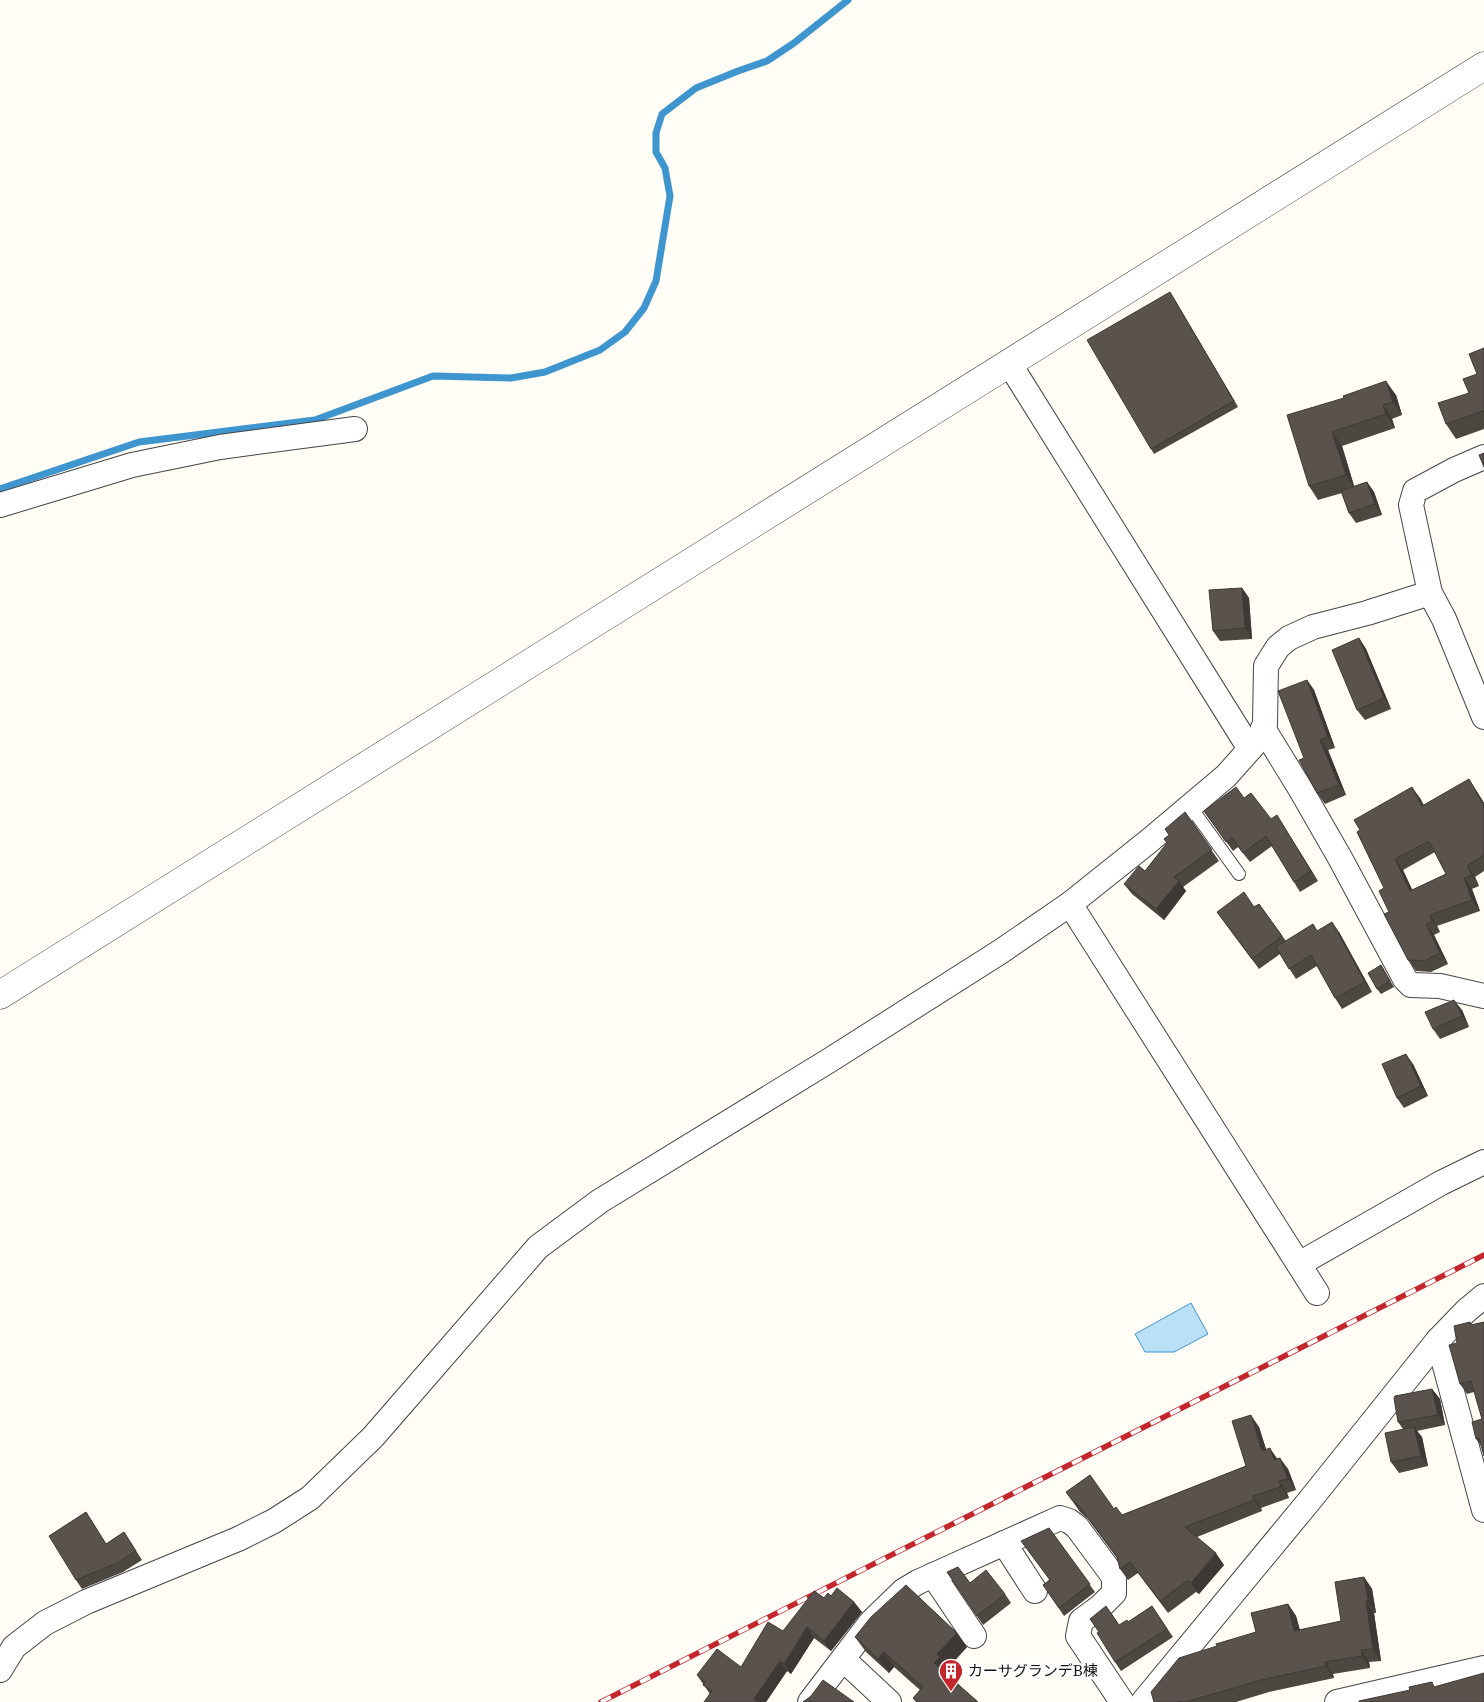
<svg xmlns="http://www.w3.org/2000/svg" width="1484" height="1702" font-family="'Roboto Serif','Noto Sans JP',serif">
<rect width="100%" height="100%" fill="#fffdf5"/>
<polygon fill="#b9e0f7" stroke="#3f96cf" points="1191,1303 1208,1334 1174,1352 1145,1352 1135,1334"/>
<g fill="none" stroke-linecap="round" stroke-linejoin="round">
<polyline stroke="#3f96cf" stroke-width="7" points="0,489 139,442 315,420 433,376 511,378 545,372 600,350 625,332 644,308 656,281 670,196 665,168 656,152 656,133 662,114 696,88 738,71 767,61 794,43 848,0"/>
<g stroke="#444" stroke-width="14">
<polyline id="service" points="1190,806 1239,874"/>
</g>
<g stroke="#444" stroke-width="26">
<g id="minor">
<polyline points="1009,363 1250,749"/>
<polyline points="0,505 132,465 220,447 355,429"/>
<polyline points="1430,593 1444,619 1484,717"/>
<polyline points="1263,728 1301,790 1340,858 1405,979 1411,985 1440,986 1484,996"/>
<polyline points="1070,904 1317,1293"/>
<polyline points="1299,1264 1441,1183 1484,1162"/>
<polyline points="1438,1340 1484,1510"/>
<polyline points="1004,1543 1035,1591"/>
<polyline points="933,1575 974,1636"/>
<polyline points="844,1660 889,1702"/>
<polyline points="0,1670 14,1647 45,1623 86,1602 238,1539 274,1521 310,1498 373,1437 538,1247 600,1201 830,1060 1000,952 1070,904 1149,841 1226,776 1259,739 1265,724 1266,666 1278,647 1289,638 1313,627 1367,613 1430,593 1411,505 1415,491 1454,470 1484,457"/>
<polyline points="810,1702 871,1622 903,1591 918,1582 1060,1518 1069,1521 1077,1527 1114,1577 1114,1593 1100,1607 1081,1621 1078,1636 1122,1702"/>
<polyline points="1143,1702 1310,1500 1438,1340 1466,1311 1484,1296"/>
<polyline points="1337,1702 1484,1668"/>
</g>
</g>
<g stroke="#444" stroke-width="29">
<polyline id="tertiary" points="0,995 1484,66"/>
</g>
<use href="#service" stroke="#fff" stroke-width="12"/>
<use href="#minor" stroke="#fff" stroke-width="24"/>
<use href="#tertiary" stroke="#fff" stroke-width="28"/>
<g stroke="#c4262e" stroke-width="5.5">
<polyline id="rail" points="601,1702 1484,1255"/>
</g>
<use href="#rail" stroke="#fff" stroke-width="4" stroke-dasharray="11" stroke-linecap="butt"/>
</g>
<g fill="#4d4742" fill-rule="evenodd">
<polygon points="1173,297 1238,407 1154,454 1151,449"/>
<polygon points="1484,348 1484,429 1456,439 1446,424 1469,393 1477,374"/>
<polygon points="1396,395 1402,415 1392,419 1395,428 1342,446 1354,486 1367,482 1374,492 1382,515 1356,523 1349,513 1342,493 1318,500 1309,486 1344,398"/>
<polygon points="1242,588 1249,598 1252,639 1220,641 1213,631"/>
<polygon points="1359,638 1366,649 1391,709 1365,720 1357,710"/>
<polygon points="1307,680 1314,690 1335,748 1328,750 1346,795 1325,804 1317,793 1304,758"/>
<path d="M1476,790L1484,803V871L1475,877L1479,886L1472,889L1480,911L1437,926L1440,932L1434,935L1448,964L1431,972L1416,971L1408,960L1389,912L1384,888L1357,832L1420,798L1424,806ZM1435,852L1446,874L1412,890L1403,870Z"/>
<polygon points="1244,798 1271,819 1283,825 1318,881 1300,892 1272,846 1250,862 1238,847 1233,851 1204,811"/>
<polygon points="1185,812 1219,861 1183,887 1186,891 1164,920 1132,894 1124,884 1145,871 1167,843 1169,835"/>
<polygon points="1259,904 1286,941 1313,924 1317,931 1339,932 1372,992 1342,1009 1335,998 1317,966 1296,979 1280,954 1259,969 1217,912 1254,907"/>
<polygon points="1381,965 1394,987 1381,994 1377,989"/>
<polygon points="1462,1010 1469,1027 1440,1039 1433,1029"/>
<polygon points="1413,1064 1428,1096 1404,1108 1397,1098"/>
<polygon points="1484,1322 1482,1447 1476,1439 1482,1419 1474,1392 1467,1394 1460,1384 1457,1343 1473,1325"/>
<polygon points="1432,1389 1440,1399 1445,1425 1417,1431 1422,1437 1428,1466 1399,1473 1391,1462 1403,1429 1398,1422"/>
<polygon points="1259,1427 1266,1449 1278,1459 1288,1469 1296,1490 1287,1493 1289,1498 1261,1508 1262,1511 1197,1537 1224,1565 1199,1594 1196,1592 1168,1613 1138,1573 1128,1580 1120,1569 1117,1558 1088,1519 1080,1512 1066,1492 1114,1509 1122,1515 1246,1466"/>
<polygon points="86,1512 106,1544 124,1532 142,1560 123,1572 82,1589 76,1580"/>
<polygon points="1049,1528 1095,1592 1064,1616 1043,1585 1049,1580"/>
<polygon points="947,1572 970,1583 1005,1594 1011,1603 983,1625"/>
<polygon points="1364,1577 1372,1589 1376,1613 1374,1613 1381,1661 1369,1662 1370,1668 1333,1674 1334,1678 1269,1692 1236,1702 1154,1702 1217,1646 1256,1632 1288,1604 1296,1616 1300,1630 1341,1621"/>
<polygon points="831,1596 854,1602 862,1612 831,1651 814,1638 791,1674 787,1671 766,1702 704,1702 710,1694 697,1675 741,1667 783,1631 824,1598"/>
<polygon points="1152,1606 1173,1637 1121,1671 1115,1662 1119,1625 1128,1622"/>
<polygon points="957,1633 967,1647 948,1668 950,1671 947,1675 978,1702 916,1702 913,1698 920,1690 894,1667 889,1673 866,1652 855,1637"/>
</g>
<g fill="#3f3936">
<polygon points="1170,292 1173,297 1238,407 1234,401"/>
<polygon points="1386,381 1396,395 1402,415 1393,402"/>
<polygon points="1383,405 1392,419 1395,428 1386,414"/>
<polygon points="1332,432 1342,446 1355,489 1346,475"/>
<polygon points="1367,482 1374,492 1382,515 1375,504"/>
<polygon points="1242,588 1249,598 1252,639 1245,628"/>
<polygon points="1359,638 1366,649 1391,709 1384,698"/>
<polygon points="1307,680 1314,690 1335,748 1328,737"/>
<polygon points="1320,740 1328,750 1346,795 1339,785"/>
<polygon points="1469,779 1476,790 1484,803 1484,806"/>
<polygon points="1412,787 1420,798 1430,817 1422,806"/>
<polygon points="1277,815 1283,825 1318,881 1311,871"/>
<polygon points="1395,859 1403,870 1418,902 1410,891"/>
<polygon points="1467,866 1475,877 1479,886 1472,875"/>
<polygon points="1464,878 1472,889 1480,911 1472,900"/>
<polygon points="1179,881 1186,891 1164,920 1156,909"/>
<polygon points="1430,915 1437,926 1440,932 1432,921"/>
<polygon points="1332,922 1339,932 1372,992 1365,982"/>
<polygon points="1426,924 1434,935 1448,964 1440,953"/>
<polygon points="1454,1000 1462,1010 1469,1027 1462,1016"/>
<polygon points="1406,1054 1413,1064 1428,1096 1421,1086"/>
<polygon points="1432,1389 1440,1399 1445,1425 1438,1415"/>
<polygon points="1251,1415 1259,1427 1270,1462 1262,1451"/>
<polygon points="1414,1427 1422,1437 1428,1466 1421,1456"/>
<polygon points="1270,1448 1278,1460 1274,1460"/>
<polygon points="1280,1458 1288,1469 1296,1490 1288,1479"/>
<polygon points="1279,1481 1287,1493 1289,1498 1281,1487"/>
<polygon points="1253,1496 1261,1508 1262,1511 1254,1500"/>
<polygon points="1216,1553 1224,1565 1199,1594 1191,1583"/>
<polygon points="1364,1577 1372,1589 1376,1613 1368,1601"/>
<polygon points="1366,1601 1374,1613 1381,1661 1373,1649"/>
<polygon points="854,1602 862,1612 831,1651 824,1641"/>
<polygon points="1288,1604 1296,1616 1303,1643 1294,1631"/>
<polygon points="807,1627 814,1638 791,1674 784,1664"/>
<polygon points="957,1633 967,1647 948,1668 950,1671 944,1678 934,1663 937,1654"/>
<polygon points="1361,1650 1369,1662 1370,1668 1362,1656"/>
<polygon points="884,1652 894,1667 889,1673 878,1659"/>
<polygon points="780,1661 787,1671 766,1702 756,1702 754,1699"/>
<polygon points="1325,1662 1333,1674 1334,1678 1326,1666"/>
</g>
<g fill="#5a524d" stroke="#3f3936" fill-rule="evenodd">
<polygon points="1170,292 1234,401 1151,449 1087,340"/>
<polygon points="1484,348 1484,412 1483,411 1446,424 1438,403 1469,393 1463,379 1477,374 1469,354"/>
<polygon points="1386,381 1393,402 1383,405 1386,414 1332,432 1346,475 1309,486 1287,415 1344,398 1343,396"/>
<polygon points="1484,453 1484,467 1479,455"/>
<polygon points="1367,482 1375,504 1349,513 1341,491"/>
<polygon points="1242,588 1245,628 1213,631 1209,590"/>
<polygon points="1359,638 1384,698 1357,710 1332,650"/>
<polygon points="1307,680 1328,737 1320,740 1339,785 1317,793 1299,760 1304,758 1278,691"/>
<path d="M1469,779L1484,806V855L1467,866L1472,875L1464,878L1472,900L1430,915L1432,921L1426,924L1440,953L1424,961L1408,960L1384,914L1389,912L1379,891L1384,888L1357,832L1360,830L1354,820L1412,787L1422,806ZM1429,841L1446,874L1410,891L1395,859Z"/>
<polygon points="1236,787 1244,798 1251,793 1271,819 1277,815 1311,871 1294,882 1266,836 1243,853 1232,837 1226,842 1204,811"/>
<polygon points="1185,812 1212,850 1174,877 1179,881 1156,909 1124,884 1139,866 1145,871 1167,843 1164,839 1169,835 1165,829"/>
<polygon points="1244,892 1254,907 1259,904 1282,936 1252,959 1217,912"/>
<polygon points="1332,922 1365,982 1335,998 1311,955 1289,969 1276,947 1313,924 1317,931"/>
<polygon points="1381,965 1390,981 1377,989 1368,973"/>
<polygon points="1454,1000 1462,1016 1433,1029 1425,1012"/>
<polygon points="1406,1054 1421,1086 1397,1098 1382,1064"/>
<polygon points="1470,1322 1471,1325 1484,1322 1484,1456 1479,1438 1476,1439 1472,1422 1482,1419 1471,1381 1460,1384 1449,1345 1457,1343 1454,1326"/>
<polygon points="1432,1389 1438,1415 1398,1422 1394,1398 1395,1396"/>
<polygon points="1251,1415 1262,1451 1270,1448 1274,1460 1280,1458 1288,1479 1279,1481 1281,1487 1253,1496 1254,1500 1185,1527 1216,1553 1191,1583 1188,1580 1160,1601 1130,1562 1120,1569 1117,1557 1080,1507 1072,1500 1066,1492 1090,1475 1114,1509 1116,1507 1122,1515 1246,1466 1232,1421"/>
<polygon points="1414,1427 1421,1456 1391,1462 1385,1433"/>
<polygon points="86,1512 106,1544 124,1532 136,1551 117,1563 76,1580 49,1536"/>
<polygon points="1049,1528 1090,1584 1059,1608 1043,1585 1050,1580 1021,1541"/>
<polygon points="958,1567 970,1583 986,1570 1005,1594 977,1616 947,1572"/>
<polygon points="1364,1577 1368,1601 1366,1601 1373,1649 1361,1650 1362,1656 1325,1662 1326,1666 1261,1680 1186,1702 1181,1702 1180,1701 1177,1702 1154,1702 1151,1692 1179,1658 1217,1646 1216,1644 1256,1632 1251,1613 1288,1604 1294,1631 1341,1621 1335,1582"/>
<polygon points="906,1585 957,1633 937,1654 940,1657 934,1663 978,1702 918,1702 913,1698 923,1687 884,1652 878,1659 855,1637 871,1617"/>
<polygon points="837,1588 854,1602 824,1641 807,1627 784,1664 780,1661 754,1699 758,1702 704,1702 712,1691 703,1685 705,1682 697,1675 717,1649 741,1667 768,1622 783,1631 814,1591 824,1598 828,1593 831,1596"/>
<polygon points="1106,1606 1119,1625 1127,1620 1128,1622 1152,1606 1167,1629 1115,1662 1097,1633 1099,1632 1090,1619"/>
<polygon points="1484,1673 1484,1702 1359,1702 1359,1701 1410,1690 1409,1687 1432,1682 1434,1687"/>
<polygon points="823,1680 854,1702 803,1702 811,1696"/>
</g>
<defs>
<g id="building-pin" transform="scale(1.25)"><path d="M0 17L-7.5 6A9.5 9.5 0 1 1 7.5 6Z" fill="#c4262e" stroke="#fff"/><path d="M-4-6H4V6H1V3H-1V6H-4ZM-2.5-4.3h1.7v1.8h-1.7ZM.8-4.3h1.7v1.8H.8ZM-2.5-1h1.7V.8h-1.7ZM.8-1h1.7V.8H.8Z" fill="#fff"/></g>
</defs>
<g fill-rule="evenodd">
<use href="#building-pin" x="951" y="1671"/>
</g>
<g text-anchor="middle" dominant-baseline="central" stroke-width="5" stroke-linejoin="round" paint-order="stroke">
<g font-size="15" fill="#111" stroke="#fff" text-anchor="start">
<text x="968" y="1671">カーサグランデB棟</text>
</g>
</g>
</svg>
